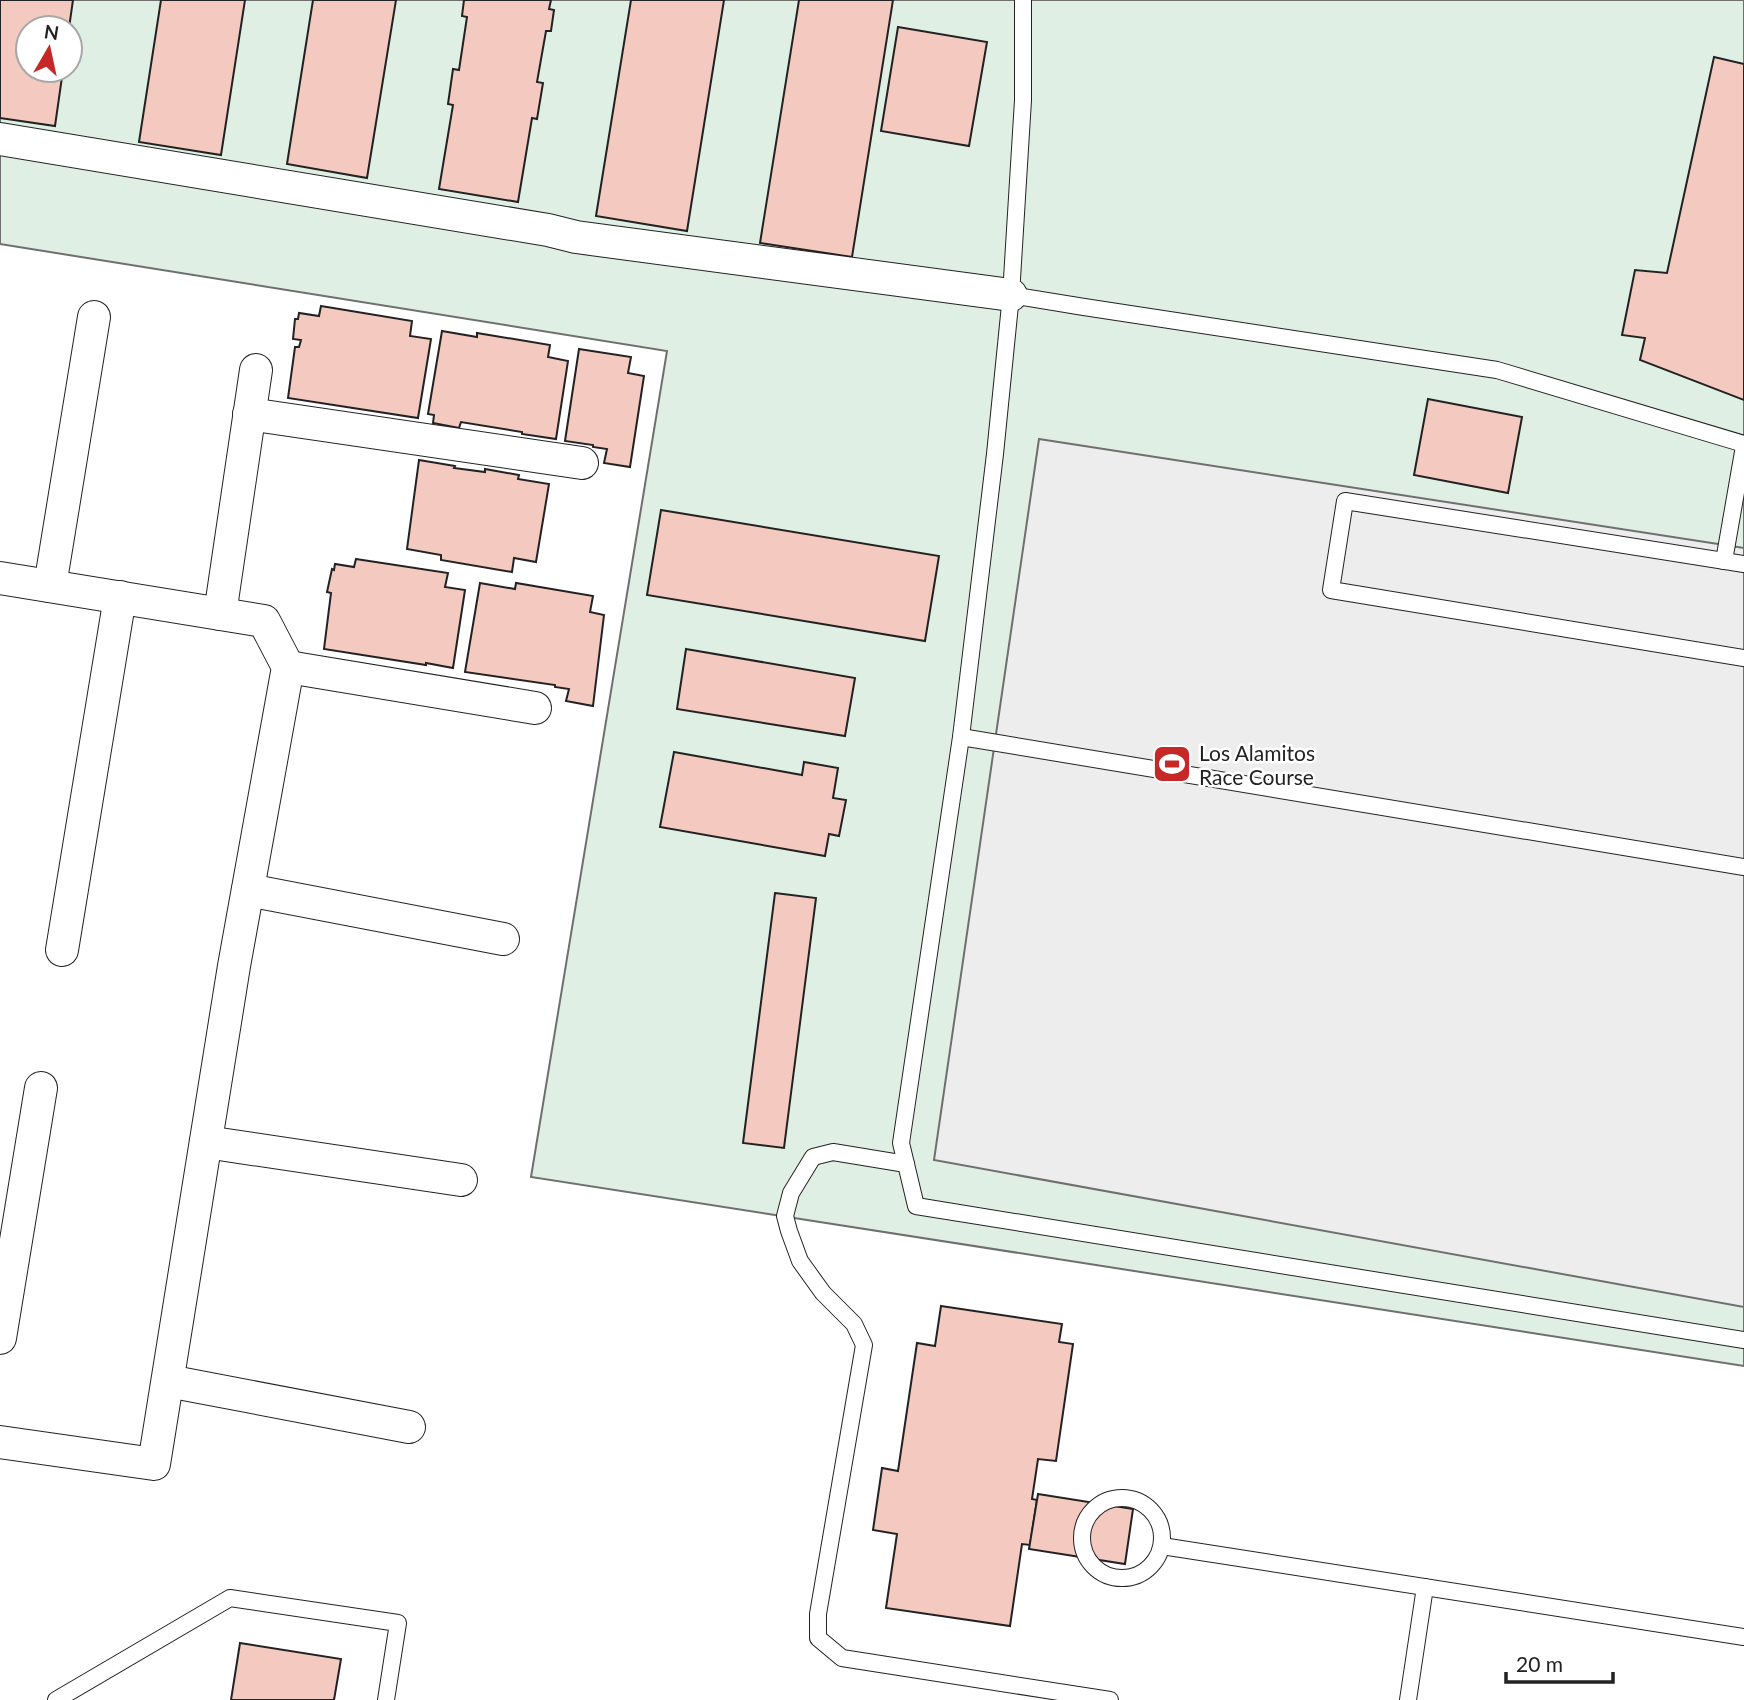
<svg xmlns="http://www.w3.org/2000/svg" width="1744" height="1700" font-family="Lato,sans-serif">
<rect width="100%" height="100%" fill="#fff"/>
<path fill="#e0efe3" stroke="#6f6f6f" stroke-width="2" fill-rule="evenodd" d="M0,0H1744V1366L531,1177L667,351L0,244ZM28,28H70V70H28Z"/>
<polygon fill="#ededed" stroke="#6f6f6f" stroke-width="2" points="1039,439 1744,548 1744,1307 934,1160"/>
<g fill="#f3c9c0" stroke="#222" stroke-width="2">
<polygon points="0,0 73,0 69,28 28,28 28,70 63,70 55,126 0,118"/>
<polygon points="161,0 245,0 221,155 139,142"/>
<polygon points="313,0 396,0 367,178 287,164"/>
<polygon points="464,0 551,0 549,9 554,10 551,31 546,31 537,82 543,83 537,119 532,118 518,202 439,189 453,105 448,104 453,69 459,70 467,17 462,16"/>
<polygon points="631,0 724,0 687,231 596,216"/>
<polygon points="799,0 893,0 852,257 760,243"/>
<polygon points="898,27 987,42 969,146 881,131"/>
<polygon points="1714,57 1744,64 1744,400 1640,360 1645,338 1622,335 1635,270 1667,273"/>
<polygon points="321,306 412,321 410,336 431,339 418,418 288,398 295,347 299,347 301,340 293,339 295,319 298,319 299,313 319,316"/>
<polygon points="442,331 477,337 477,333 550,345 548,357 568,361 556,439 522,434 522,432 461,422 459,428 433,423 434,415 428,414"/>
<polygon points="579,349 631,357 628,373 644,376 630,467 604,463 607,449 593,447 593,445 565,441"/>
<polygon points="1428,399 1522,417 1508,493 1414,475"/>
<polygon points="419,460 455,466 454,468 485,472 485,469 519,475 518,479 549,484 536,562 514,558 512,572 441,560 441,555 407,549"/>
<polygon points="661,510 939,556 925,641 647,595"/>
<polygon points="356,559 448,573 445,587 465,590 453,668 426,663 426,665 324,649 331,593 327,592 332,569 334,570 335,564 354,567"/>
<polygon points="480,583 515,589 516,583 593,596 590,612 604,615 593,706 566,701 569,689 555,687 555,685 465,672"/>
<polygon points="686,649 855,678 845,736 677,709"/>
<polygon points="674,752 802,775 804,762 838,768 833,798 846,800 839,836 829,834 825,856 660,827"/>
<polygon points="775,893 816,898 784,1148 743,1143"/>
<polygon points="941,1306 1062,1324 1059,1342 1073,1344 1056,1461 1038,1459 1032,1499 1037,1500 1030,1545 1022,1544 1010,1626 886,1608 897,1534 873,1530 882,1468 898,1471 917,1343 935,1346"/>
<polygon points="1038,1494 1133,1509 1125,1564 1029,1549"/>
<polygon points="240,1643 341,1659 334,1700 231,1700"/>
</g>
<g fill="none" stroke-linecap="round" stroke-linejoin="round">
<g stroke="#222" stroke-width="18">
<g id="lane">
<polyline points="1023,0 1023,100 1011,295 995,454 961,737 901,1143 916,1206 1744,1340"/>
<polyline points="1011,295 1084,307 1497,370 1744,444"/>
<polyline points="1724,561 1744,446"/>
<polyline points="1744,564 1345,501 1331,590 1744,658"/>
<polyline points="961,737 1744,867"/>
<polyline points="906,1164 833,1152 813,1157 791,1193 785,1216 789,1231 800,1261 823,1293 854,1324 864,1345 818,1614 818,1638 842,1658 1110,1700"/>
<circle cx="1122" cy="1538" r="40"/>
<polyline points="1162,1546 1744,1637"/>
<polyline points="56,1700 230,1598 398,1623 386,1700"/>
<polyline points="1408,1700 1425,1587"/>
</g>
</g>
<g stroke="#222" stroke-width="34">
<g id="street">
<polyline points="0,139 548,230 576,237 1011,295"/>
<polyline points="249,414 582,463"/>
<polyline points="0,578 264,621 288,667 234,966 154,1464 0,1442"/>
<polyline points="50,586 94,317"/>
<polyline points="220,614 256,370"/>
<polyline points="288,667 535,708"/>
<polyline points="248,890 503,939"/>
<polyline points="62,950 120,597"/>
<polyline points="206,1142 461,1180"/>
<polyline points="0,1338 41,1088"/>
<polyline points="168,1381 409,1427"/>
</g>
</g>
<use href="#lane" stroke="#fff" stroke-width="16"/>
<use href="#street" stroke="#fff" stroke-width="32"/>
</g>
<defs>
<g id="stadium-square" transform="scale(2.0125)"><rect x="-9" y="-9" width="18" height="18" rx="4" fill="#c62828" stroke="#fff"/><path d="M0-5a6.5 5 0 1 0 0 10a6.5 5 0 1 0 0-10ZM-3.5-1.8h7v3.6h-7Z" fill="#fff"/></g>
</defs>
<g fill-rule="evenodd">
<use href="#stadium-square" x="1172" y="764"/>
</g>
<g text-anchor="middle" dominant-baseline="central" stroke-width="5" stroke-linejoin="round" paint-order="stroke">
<g font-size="21" fill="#222" stroke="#fff" text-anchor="start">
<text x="1199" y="752">Los Alamitos<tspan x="1199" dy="24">Race Course</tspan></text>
</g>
</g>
<g transform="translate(49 49) rotate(9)"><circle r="33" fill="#ffffff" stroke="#a7a7a7" stroke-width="2"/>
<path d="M0-5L12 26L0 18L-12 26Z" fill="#c62828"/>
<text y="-10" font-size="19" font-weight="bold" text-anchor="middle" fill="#222222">N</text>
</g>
<path d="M1506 1672v10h107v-10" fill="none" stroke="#222222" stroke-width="3.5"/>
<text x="1516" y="1672" font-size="21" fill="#222222" stroke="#ffffff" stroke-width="5" paint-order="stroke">20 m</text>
</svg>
